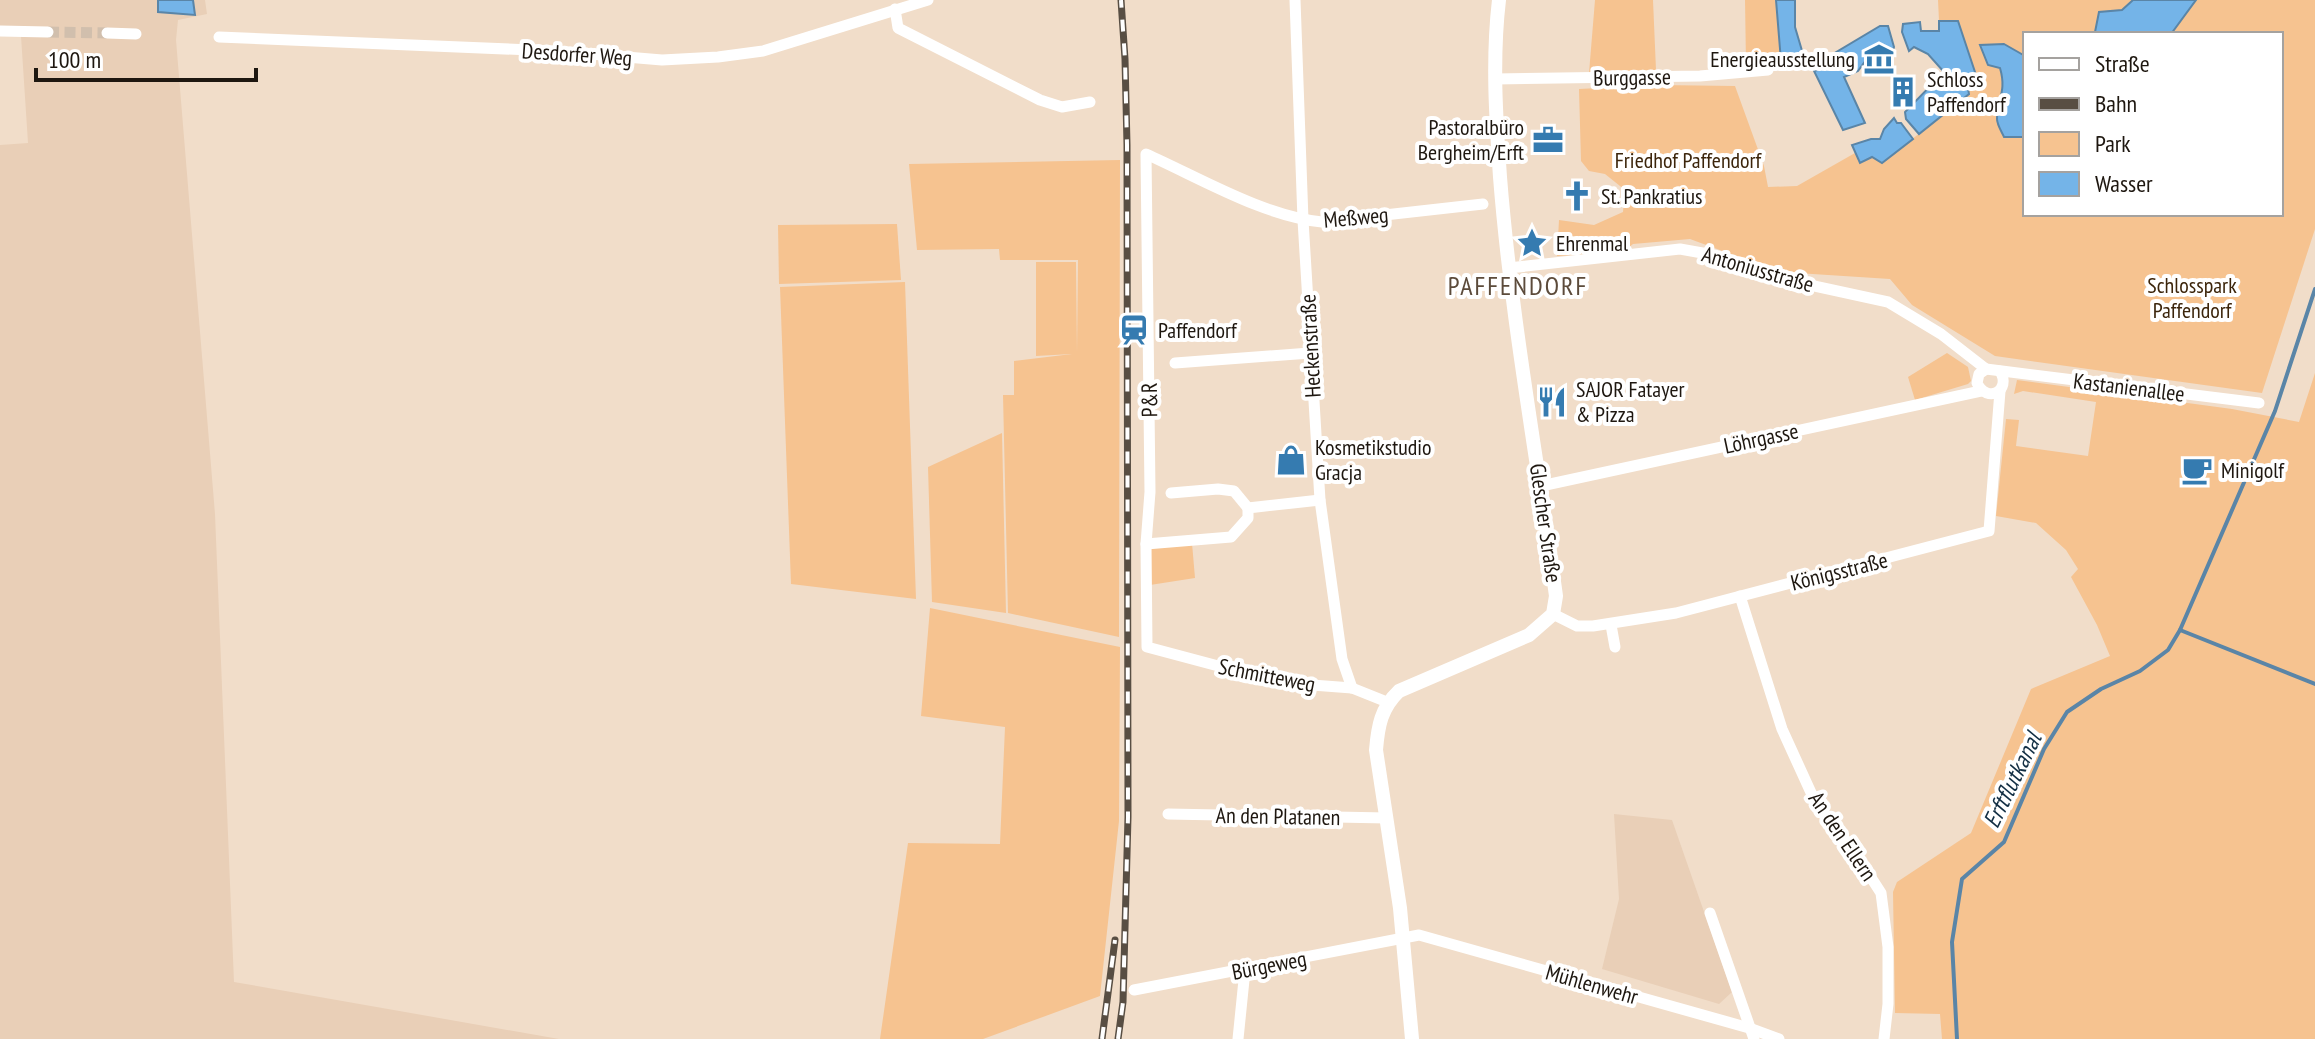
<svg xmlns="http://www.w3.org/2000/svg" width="2315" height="1039" font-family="'PT Sans Narrow',sans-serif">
<rect width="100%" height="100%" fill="#f1ddc9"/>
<g fill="#e9cfb7">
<polygon points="0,0 205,0 207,14 178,20 176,40 215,514 234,982 559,1039 0,1039 0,145 28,143 21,36 0,35"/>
<polygon points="1614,814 1672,820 1732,992 1719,1004 1602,969 1619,899"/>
</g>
<g fill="#f6c390" fill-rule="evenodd">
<polygon points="1595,0 1653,0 1656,70 1589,73"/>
<polygon points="1745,0 1776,0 1781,61 1746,64"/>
<path d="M1938,0H2315V229L2262,393L1995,356L1912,305L1890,279L1797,273L1755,263L1690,239L1633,244L1623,252L1557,256L1559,220L1594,225L1623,212L1625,190L1605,174L1589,171L1581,161L1579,89L1658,85L1735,86L1764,166L1768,187L1797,186L1855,153L1860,162L1872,157L1882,163L1969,94L1967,83L1975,71L1958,21H1939ZM2025,34H2281V214H2025Z"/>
<polygon points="1120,160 1119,637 1008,613 1003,395 1014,395 1014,361 1072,354 1036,356 1036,262 1076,262 1077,353 1078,260 1000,260 999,249 917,250 909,164"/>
<polygon points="897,224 901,280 779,284 778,225"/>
<polygon points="905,282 916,599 791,584 780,287"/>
<polygon points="1947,353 1968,367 1971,381 1968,384 1915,400 1908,377"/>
<polygon points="2315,373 2315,1039 1942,1039 1940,1014 1895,1013 1893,892 1897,882 1971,833 2031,689 2110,656 2097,625 2071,577 2078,569 2066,550 2036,523 1996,516 2006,419 2019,420 2016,446 2088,456 2096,402 2023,391 2014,394 2017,380 2232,409 2299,422"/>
<polygon points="1002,433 1006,613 932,602 928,467"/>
<polygon points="1192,543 1195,578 1150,585 1150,547"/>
<polygon points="930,608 1120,647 1119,821 1100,996 983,1039 880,1039 908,843 1000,844 1005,727 921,716"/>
</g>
<g fill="#74b4e8" stroke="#5a85a7" stroke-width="2">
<polygon points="158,0 193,0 195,15 158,12"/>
<polygon points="1776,0 1795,0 1795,27 1803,54 1781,61"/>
<polygon points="2133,0 2196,0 2171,34 2095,32 2099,12 2122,10"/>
<polygon points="1939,21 1958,21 1975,72 1967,83 1969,94 1919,134 1906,119 1905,112 1944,72 1928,54 1914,47 1909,51 1902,32 1903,24 1920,22 1921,31 1939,31"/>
<polygon points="1880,26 1888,26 1894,47 1890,58 1884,45 1864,54 1866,60 1858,71 1844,77 1865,123 1843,130 1814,71 1825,68 1823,60"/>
<path d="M2004,44L2025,56V137H2004C2002,132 1997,125 1997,119C1997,99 2007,92 2000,68L1988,65L1980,45Z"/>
<polygon points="1894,118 1897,123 1901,123 1913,139 1882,163 1872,157 1860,163 1852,145 1871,139 1880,139 1884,129"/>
</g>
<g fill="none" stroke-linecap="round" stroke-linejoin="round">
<g stroke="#5a85a7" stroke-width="4">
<polyline points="2180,630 2315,684"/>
<polyline points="1957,1039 1952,942 1962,879 2004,842 2044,749 2067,712 2101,689 2140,671 2168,650 2180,630 2275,411 2315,289"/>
</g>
<polyline stroke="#d1bfad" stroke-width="11" stroke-dasharray="11 5.5" stroke-linecap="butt" points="48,32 107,33"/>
<g stroke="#fff" stroke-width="11">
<polyline points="1295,0 1303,220 1320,500 1342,659 1352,688"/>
<polyline points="895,9 898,28 1040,100 1062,107 1090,102"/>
<polyline points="0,31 48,32"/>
<polyline points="107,33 136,34"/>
<polyline points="219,37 555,51 662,60 718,57 763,51 928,0"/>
<polyline points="1495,79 1700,76 1768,70"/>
<polyline points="1509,268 1680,249 1708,254 1763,275 1888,302 1941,334 1986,369"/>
<polyline points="1175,363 1310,353"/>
<polyline points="1986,369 2259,403"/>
<path d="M1986,369L1979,374L1977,383C1987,404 2012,391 2000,371"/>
<polyline points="1541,486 1981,391"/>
<polyline points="1171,493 1218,489 1234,491 1248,508"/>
<polyline points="1146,544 1231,537 1248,518 1248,508 1320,500"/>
<polyline points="1740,596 1782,729 1818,808 1852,848 1881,893 1888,947 1888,1004 1884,1039"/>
<polyline points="1553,614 1577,626 1593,626 1676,613 1989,531 2000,391"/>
<polyline points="1611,625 1615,647"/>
<path d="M1387,702L1352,688L1312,685L1222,667L1147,647L1146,544L1150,492L1146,154C1200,178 1263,216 1322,222L1483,204"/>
<polyline points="1168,814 1387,818"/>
<polyline points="1710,913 1754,1039"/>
<polyline points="1134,990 1419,935 1749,1028 1779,1039"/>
<polyline points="1238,1039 1245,970"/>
</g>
<path stroke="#fff" stroke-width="14" d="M1412,1039L1400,908L1376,750C1378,726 1381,708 1399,691L1529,635L1553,614L1556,596C1537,456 1511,317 1500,177C1496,118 1492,59 1499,0"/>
<g stroke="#584e43" stroke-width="7">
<g id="rail">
<polyline points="1102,1039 1115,940"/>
<polyline points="1118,1039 1123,1002 1128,817 1127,145 1125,59 1121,0"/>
</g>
</g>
<use href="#rail" stroke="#fff" stroke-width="4" stroke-dasharray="12" stroke-linecap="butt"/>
</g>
<defs>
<g id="museum-bare" transform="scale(2.4)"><path d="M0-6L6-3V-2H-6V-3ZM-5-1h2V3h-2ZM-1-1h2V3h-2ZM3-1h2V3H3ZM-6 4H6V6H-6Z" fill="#357bb0" stroke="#fff" stroke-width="2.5" paint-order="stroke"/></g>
<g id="building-bare" transform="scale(2.4)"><path d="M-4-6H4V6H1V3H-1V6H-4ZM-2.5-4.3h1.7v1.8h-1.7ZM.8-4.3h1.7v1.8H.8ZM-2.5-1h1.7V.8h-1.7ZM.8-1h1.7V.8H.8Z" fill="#357bb0" stroke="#fff" stroke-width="2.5" paint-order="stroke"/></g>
<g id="office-bare" transform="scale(2.4)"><path d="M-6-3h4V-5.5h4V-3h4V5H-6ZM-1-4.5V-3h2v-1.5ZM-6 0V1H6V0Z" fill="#357bb0" stroke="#fff" stroke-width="2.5" paint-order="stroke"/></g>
<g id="church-bare" transform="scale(2.4)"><path d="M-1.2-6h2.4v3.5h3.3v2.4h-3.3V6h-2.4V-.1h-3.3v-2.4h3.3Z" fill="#357bb0" stroke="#fff" stroke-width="2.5" paint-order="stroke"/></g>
<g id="sight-bare" transform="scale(2.4)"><path d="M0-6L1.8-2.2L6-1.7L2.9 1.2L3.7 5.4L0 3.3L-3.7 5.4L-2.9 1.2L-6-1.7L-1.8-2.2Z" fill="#357bb0" stroke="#fff" stroke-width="2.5" paint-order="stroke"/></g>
<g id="station-bare" transform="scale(2.4)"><path d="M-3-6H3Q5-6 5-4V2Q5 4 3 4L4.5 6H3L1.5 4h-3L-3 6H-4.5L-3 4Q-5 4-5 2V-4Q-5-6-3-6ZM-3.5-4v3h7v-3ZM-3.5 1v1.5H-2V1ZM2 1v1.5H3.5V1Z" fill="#357bb0" stroke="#fff" stroke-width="2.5" paint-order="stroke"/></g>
<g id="restaurant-bare" transform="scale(2.4)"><path d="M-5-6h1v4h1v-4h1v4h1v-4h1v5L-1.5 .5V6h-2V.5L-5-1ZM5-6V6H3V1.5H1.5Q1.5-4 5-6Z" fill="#357bb0" stroke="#fff" stroke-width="2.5" paint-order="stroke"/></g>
<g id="shop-bare" transform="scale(2.4)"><path d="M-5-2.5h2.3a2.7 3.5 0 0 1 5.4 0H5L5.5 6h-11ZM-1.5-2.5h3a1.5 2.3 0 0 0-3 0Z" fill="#357bb0" stroke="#fff" stroke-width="2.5" paint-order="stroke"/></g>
<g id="cafe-bare" transform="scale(2.4)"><path d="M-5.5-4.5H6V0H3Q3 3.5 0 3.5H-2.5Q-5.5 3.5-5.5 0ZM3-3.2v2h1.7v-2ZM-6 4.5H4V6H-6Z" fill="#357bb0" stroke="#fff" stroke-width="2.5" paint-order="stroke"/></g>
</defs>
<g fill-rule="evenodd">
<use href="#museum-bare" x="1879" y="59"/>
<use href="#building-bare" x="1903" y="92"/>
<use href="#office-bare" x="1548" y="140"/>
<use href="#church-bare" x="1577" y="196"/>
<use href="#sight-bare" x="1532" y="243"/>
<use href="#station-bare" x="1134" y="330"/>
<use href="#restaurant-bare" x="1552" y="402"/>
<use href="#shop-bare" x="1291" y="460"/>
<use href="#cafe-bare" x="2197" y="470"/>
</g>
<g text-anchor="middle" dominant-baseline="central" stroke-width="8" stroke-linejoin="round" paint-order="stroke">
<g font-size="22" fill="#1e1710" stroke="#fff">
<text transform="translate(577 54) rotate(4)">Desdorfer Weg</text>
<text transform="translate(1632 77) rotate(-1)">Burggasse</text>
<text transform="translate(1356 217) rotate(-5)">Meßweg</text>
<text transform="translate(1758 269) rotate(16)">Antoniusstraße</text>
<text transform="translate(1310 346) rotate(-93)">Heckenstraße</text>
<text transform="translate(2129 387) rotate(7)">Kastanienallee</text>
<text transform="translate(1149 400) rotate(-91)">P&amp;R</text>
<text transform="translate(1761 438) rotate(-12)">Löhrgasse</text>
<text transform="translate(1546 523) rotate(82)">Glescher Straße</text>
<text transform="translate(1839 571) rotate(-14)">Königsstraße</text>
<text transform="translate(1267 675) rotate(11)">Schmitteweg</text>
<text transform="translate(1278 816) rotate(1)">An den Platanen</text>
<text transform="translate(1843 836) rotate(56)">An den Ellern</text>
<text transform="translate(1269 965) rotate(-11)">Bürgeweg</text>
<text transform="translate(1592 984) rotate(16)">Mühlenwehr</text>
</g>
<g font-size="22" fill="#1e1710" stroke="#fff" text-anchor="start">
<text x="1855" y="59" text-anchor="end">Energieausstellung</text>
<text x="1927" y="79">Schloss<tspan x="1927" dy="25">Paffendorf</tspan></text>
<text x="1524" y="127" text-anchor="end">Pastoralbüro<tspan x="1524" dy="25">Bergheim/Erft</tspan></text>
<text x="1601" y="196">St. Pankratius</text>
<text x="1556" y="243">Ehrenmal</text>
<text x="1158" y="330">Paffendorf</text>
<text x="1576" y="389">SAJOR Fatayer<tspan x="1576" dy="25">&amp; Pizza</tspan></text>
<text x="1315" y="447">Kosmetikstudio<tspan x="1315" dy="25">Gracja</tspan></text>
<text x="2221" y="470">Minigolf</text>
</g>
<g font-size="22" fill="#3c250b" stroke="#fff">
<text x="1688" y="160">Friedhof Paffendorf</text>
<text x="2192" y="285">Schlosspark<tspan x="2192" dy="25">Paffendorf</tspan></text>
</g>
<g font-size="24" font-style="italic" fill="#122e43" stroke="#fff">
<text transform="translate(2012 780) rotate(-64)">Erftflutkanal</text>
</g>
<g font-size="26" letter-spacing="2" fill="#5c4b3b" stroke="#fff">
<text x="1518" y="285">PAFFENDORF</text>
</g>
</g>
<rect x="2023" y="32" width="260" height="184" fill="#ffffff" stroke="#a5a29f" stroke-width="2"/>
<rect x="2039" y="58" width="40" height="12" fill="#ffffff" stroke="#a5a29f" stroke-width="2"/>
<text x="2095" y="72" font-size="24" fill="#1e1710">Straße</text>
<rect x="2039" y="98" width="40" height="12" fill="#584e43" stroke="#a5a29f" stroke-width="2"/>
<text x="2095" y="112" font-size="24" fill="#1e1710">Bahn</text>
<rect x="2039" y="132" width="40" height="24" fill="#f6c390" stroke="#a5a29f" stroke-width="2"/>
<text x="2095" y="152" font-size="24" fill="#1e1710">Park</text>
<rect x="2039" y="172" width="40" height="24" fill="#74b4e8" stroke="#a5a29f" stroke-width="2"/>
<text x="2095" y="192" font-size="24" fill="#1e1710">Wasser</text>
<path d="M36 68v12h220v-12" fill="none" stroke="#1e1710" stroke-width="4"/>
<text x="48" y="68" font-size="24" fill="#1e1710" stroke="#ffffff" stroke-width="6" paint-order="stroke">100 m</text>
</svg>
